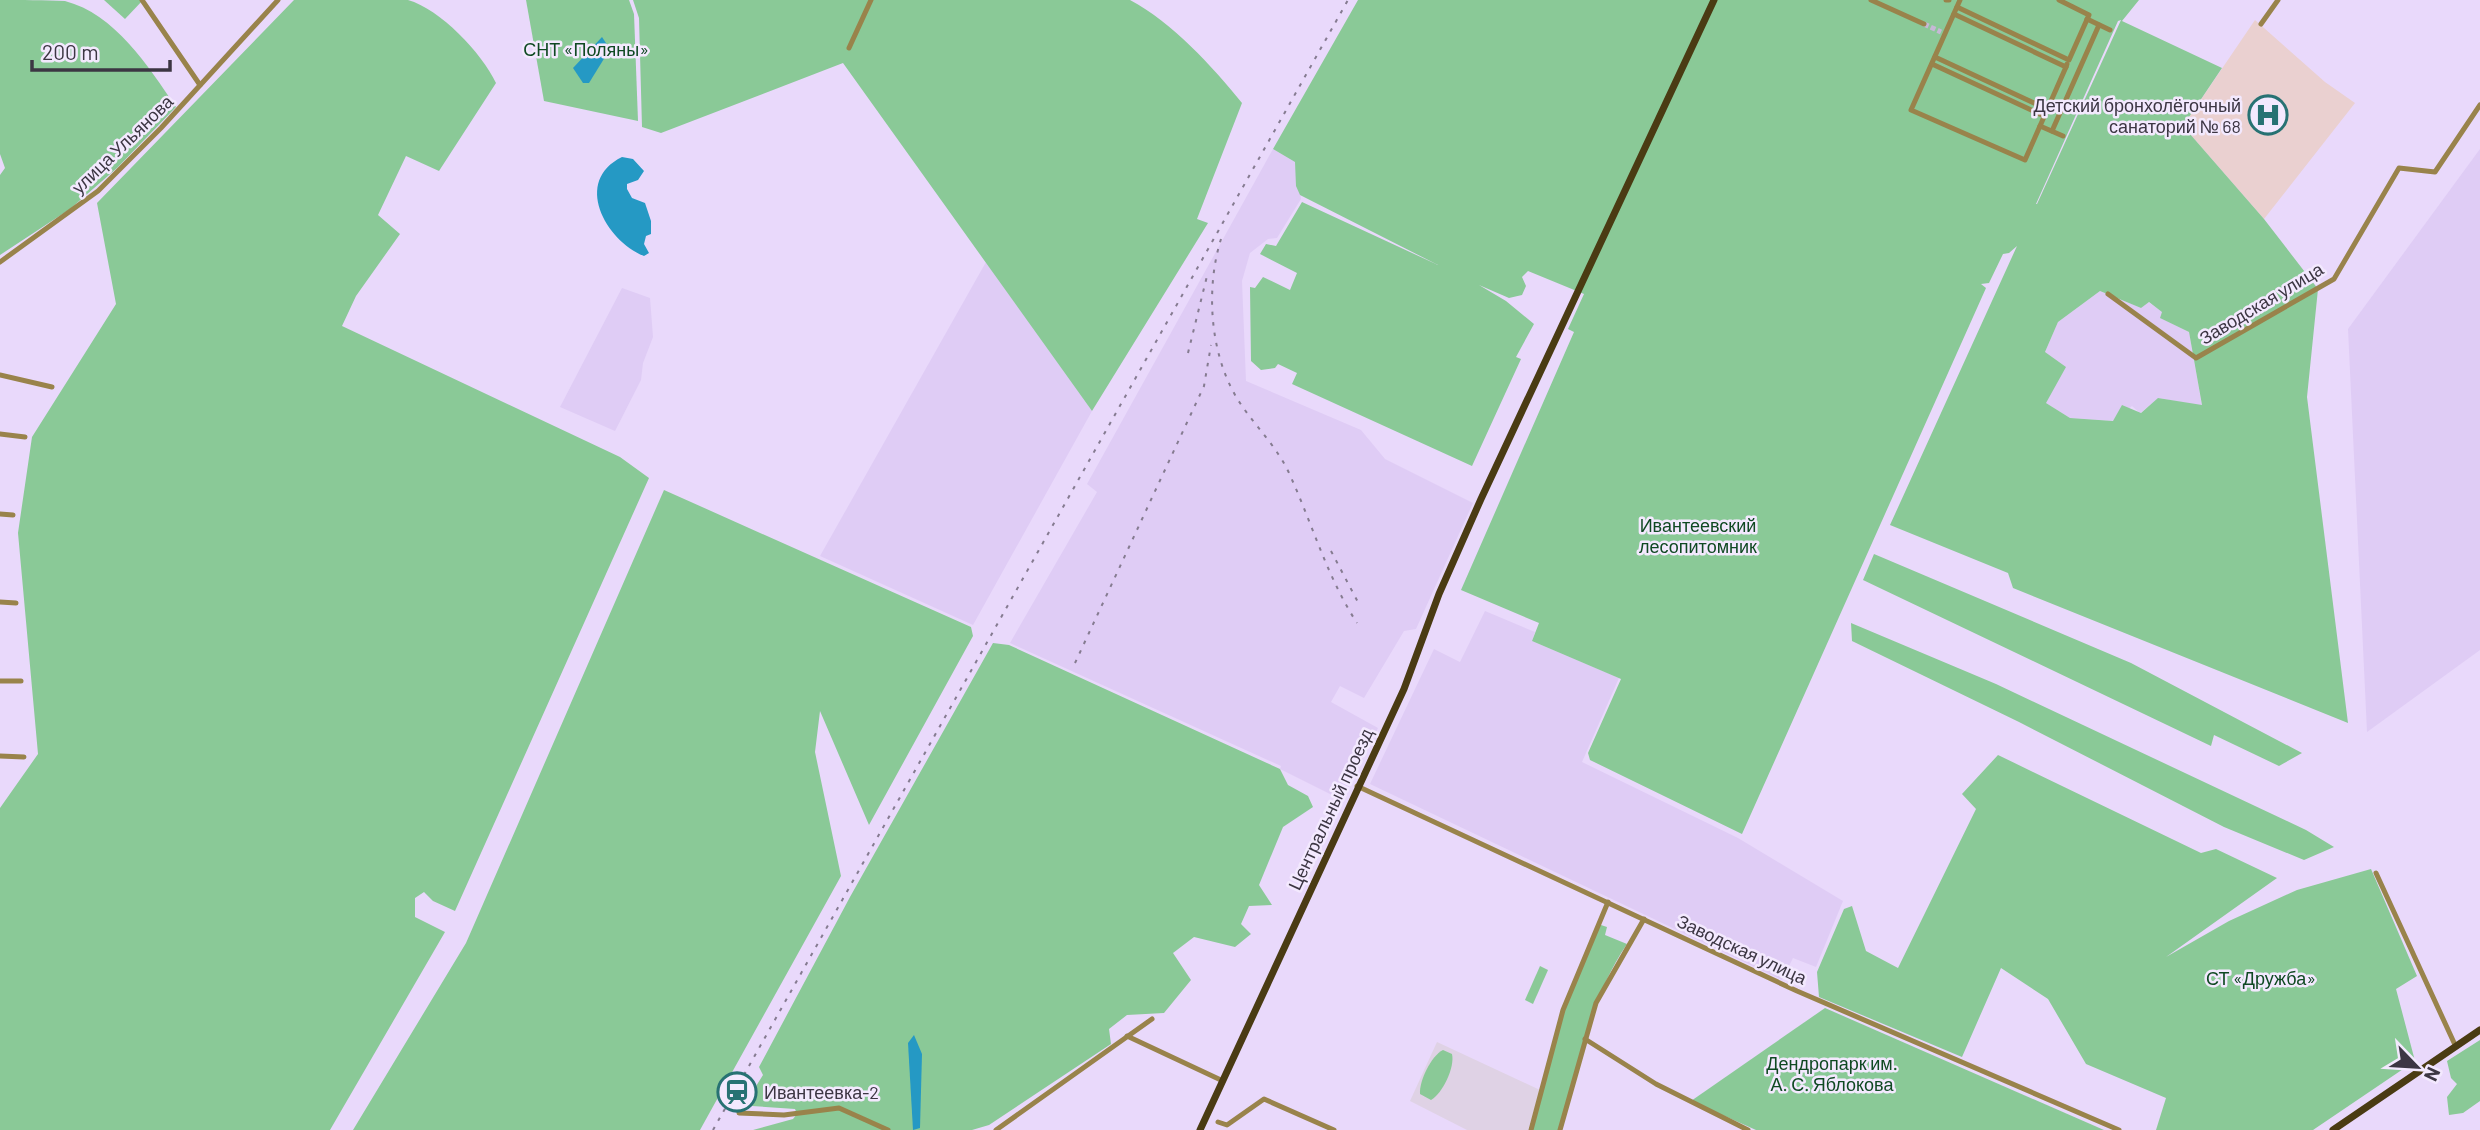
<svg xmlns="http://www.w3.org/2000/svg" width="2480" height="1130" font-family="Barlow,sans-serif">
<rect width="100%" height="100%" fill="#e9d9fb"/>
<g fill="#dfccf5">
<polygon points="1273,149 1295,162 1301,199 1277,238 1268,239 1250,253 1242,281 1246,381 1361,430 1385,459 1473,503 1416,629 1404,631 1364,698 1340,686 1331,702 1378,728 1342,800 1280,769 1281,766 1010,643 1097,492 1087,484"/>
<polygon points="2480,149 2480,650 2367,732 2348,329"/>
<polygon points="986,262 1092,411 973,625 820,556"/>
<polygon points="622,288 650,298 653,337 643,363 641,380 615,431 560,407"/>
<polygon points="2100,291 2141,308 2148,302 2163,312 2161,318 2189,332 2202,406 2159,398 2140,413 2132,406 2114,421 2070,418 2046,403 2045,352 2058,322"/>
<polygon points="1485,611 1535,632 1532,641 1619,678 1582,762 1738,838 1843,901 1816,967 1793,958 1782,980 1370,784 1434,649 1460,662"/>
</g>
<polygon fill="#dfd2e5" points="1437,1042 1540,1090 1528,1130 1467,1130 1410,1101"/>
<polygon fill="#ead0d0" points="2255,20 2325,82 2355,103 2264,219 2183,126"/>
<g fill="#8ac997" fill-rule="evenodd">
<path d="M0,0C20,0 46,0 65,1C115,14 148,66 176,107L117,168L70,209L0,255V175L5,168L0,154Z"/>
<polygon points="104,0 143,0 125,19"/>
<path d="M294,0H408C440,9 482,53 496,83L439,171L406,156L378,215L400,234L356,296L342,326L620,457L649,478L455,911L433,901L424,892L415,898V917L445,932L330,1130H0V808L38,754L18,533L32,437L116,304L97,203Z"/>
<polygon points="526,0 629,0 634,14 638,121 544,101"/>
<path d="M633,0H1130C1173,23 1211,65 1242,103L1197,219L1208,223L1092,411L843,63L661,133L642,127L639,18Z"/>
<path d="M1358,0H2139L2122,21L2222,68L2183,126L2264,219L2318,289L2307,397L2348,723L2013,588L2008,573L1890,525L2017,246L2009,253L2003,254L1989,283L1981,284L1986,288L1742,834L1590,760L1588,753L1621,679L1532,641L1539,623L1461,590L1574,332L1568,329L1584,294L1528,271L1522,277L1526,286L1522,295L1509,298L1479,285L1506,301L1534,324L1516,357L1521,359L1472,466L1292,384L1297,373L1278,364L1275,368L1261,370L1251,361L1250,287L1255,288L1263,277L1290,290L1297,273L1260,254L1266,244L1276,246L1302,202L1438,265L1300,195L1296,186L1295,162L1273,149ZM2121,20L2037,204H2036L2118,21ZM2100,291L2141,308L2149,302L2162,312L2160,318L2189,332L2202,405L2158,398L2141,413L2122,405L2113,421L2070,418L2046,403L2066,367L2045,352L2058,322Z"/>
<polygon points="664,490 971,627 973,636 869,825 820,711 815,752 841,876 700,1130 353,1130 466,943"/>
<polygon points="1874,554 2131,663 2302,753 2279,766 2214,735 2211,746 1863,580"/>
<polygon points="1851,623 1996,684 2306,830 2334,847 2304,860 2224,827 2019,722 1852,641"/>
<polygon points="993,643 1009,645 1280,769 1288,785 1308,796 1313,807 1283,827 1259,885 1272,905 1249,906 1241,924 1251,934 1235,947 1194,937 1173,953 1191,980 1164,1013 1127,1015 1109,1029 1111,1044 989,1125 972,1130 753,1130 793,1119 797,1114 795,1109 752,1106 746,1102 763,1075 759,1067 850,897"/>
<polygon points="1998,755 2201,853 2216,849 2277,878 2166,957 2229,921 2297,890 2371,869 2417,976 2396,989 2415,1061 2313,1130 2156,1130 2166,1098 2086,1064 2048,999 2001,968 1962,1057 1819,997 1817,972 1844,909 1852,906 1866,951 1898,968 1976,809 1962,794"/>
<path d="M1598,924L1607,927L1605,935L1627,944C1590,998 1578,1067 1560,1130H1530L1562,1017Z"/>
<polygon points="1540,966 1548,970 1533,1004 1525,1000"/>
<polygon points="1825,1008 2104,1130 1756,1130 1691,1101"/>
<polygon points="2480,1040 2480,1101 2463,1113 2449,1115 2447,1097 2457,1084 2451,1078 2447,1061"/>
<path d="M1443,1050L1452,1054C1455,1067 1443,1093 1431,1100L1420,1094C1419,1081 1431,1056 1443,1050Z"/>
</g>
<g fill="#2599c4">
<polygon points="602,37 610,49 589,83 583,83 573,68"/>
<path d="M622,157L633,159L644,171L638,180L627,184V189L632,198L645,203L651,221V234L646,236L644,244L649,253L644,256C605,240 573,181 622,157Z"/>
<polygon points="914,1035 922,1054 920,1128 913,1130 908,1043"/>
</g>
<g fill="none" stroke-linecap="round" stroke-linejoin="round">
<polyline stroke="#c6b8d6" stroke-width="5" stroke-dasharray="5 2.5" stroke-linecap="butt" points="1924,24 1941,32"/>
<g stroke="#99834b" stroke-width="5">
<polyline points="142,0 200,85"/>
<polyline points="1871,0 1924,24"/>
<polyline points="1946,0 1949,0"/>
<polyline points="1960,0 1911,110 2025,160 2066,67"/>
<polyline points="1957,7 2069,60 2089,15 2059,0"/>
<polyline points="1954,14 2066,67 2067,64"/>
<polyline points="2087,19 2110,30"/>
<polyline points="2261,24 2278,0"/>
<polyline points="849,48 871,0"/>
<polyline points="1935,57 2047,109"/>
<polyline points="1932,64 2044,116"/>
<polyline points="2040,126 2063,136"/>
<polyline points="2052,131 2099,25"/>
<polyline points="0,262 98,191 161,128 278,0"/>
<polyline points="2108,294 2196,358 2334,279 2399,168 2435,172 2480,105"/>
<polyline points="0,375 52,387"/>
<polyline points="0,434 25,437"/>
<polyline points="0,514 13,515"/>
<polyline points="0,602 16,603"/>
<polyline points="0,681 21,681"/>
<polyline points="0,756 24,757"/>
<polyline points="1357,786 1797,991 2119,1130"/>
<polyline points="2376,873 2456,1047"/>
<polyline points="1127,1036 1223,1081"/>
<polyline points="1585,1039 1656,1084 1748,1130"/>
<polyline points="739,1113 784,1115 839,1108 888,1130"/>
<polyline points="1218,1122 1227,1125 1264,1099 1334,1130"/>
<polyline points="996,1130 1152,1019"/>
<polyline points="1531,1130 1563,1010 1608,902"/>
<polyline points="1560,1130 1596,1003 1644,919"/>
</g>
<g stroke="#4a3b13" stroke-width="7">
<polyline points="1200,1130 1404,689 1439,594 1481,499 1714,0"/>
<polyline points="2333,1130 2480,1030"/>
</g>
<g stroke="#857b90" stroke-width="2" stroke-dasharray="3.5 7" stroke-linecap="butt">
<path d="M1221,239C1205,290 1210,358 1240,403C1256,427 1277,447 1289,473C1312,523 1327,577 1357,623"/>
<polyline points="1188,353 1207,276"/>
<polyline points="1331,551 1360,606"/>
<polyline points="1075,663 1204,386 1211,345"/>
<polyline points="713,1130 1348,0"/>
</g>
</g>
<defs>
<g id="hospital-ring" transform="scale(2.0125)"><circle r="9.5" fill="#f3e9fe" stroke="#277273" stroke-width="1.5"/><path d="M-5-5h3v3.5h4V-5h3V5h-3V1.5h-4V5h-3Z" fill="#277273"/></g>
<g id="station-ring" transform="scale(2.0125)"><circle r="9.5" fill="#f3e9fe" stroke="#277273" stroke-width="1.5"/><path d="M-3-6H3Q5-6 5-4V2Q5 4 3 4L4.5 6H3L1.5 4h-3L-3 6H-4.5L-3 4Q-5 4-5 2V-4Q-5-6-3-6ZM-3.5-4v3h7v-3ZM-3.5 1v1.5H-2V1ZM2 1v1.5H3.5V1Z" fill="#277273"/></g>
</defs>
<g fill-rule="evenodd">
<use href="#hospital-ring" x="2268" y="115"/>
<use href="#station-ring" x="737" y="1092"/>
</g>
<g text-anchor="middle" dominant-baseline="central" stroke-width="5" stroke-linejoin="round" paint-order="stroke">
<g font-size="18" fill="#0f4922" stroke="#f3e9fe">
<text x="586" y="49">СНТ «Поляны»</text>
<text x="1698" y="525">Ивантеевский<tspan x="1698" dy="21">лесопитомник</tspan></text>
<text x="2261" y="978">СТ «Дружба»</text>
<text x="1832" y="1063">Дендропарк им.<tspan x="1832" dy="21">А. С. Яблокова</tspan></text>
</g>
<g font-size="18" fill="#3c3643" stroke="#f3e9fe" text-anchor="end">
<text x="2241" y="105">Детский бронхолёгочный<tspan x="2241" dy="21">санаторий № 68</tspan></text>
<text x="764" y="1092" text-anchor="start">Ивантеевка-2</text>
</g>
<g font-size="18" fill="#3c3643" stroke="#f3e9fe">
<text transform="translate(122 144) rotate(-44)">улица Ульянова</text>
<text transform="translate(2261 303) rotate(-31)">Заводская улица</text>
<text transform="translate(1330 809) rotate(-65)">Центральный проезд</text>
<text transform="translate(1742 949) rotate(25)">Заводская улица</text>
</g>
</g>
<g transform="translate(2417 1067) rotate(115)" stroke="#f3e9fe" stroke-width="5" paint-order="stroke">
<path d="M0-5L12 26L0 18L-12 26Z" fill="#3c3643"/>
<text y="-10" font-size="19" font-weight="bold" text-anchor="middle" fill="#3c3643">N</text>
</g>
<path d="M32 60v10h138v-10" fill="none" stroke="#3c3643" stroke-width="3.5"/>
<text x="42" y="60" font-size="21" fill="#3c3643" stroke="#f3e9fe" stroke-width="5" paint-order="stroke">200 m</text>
</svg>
